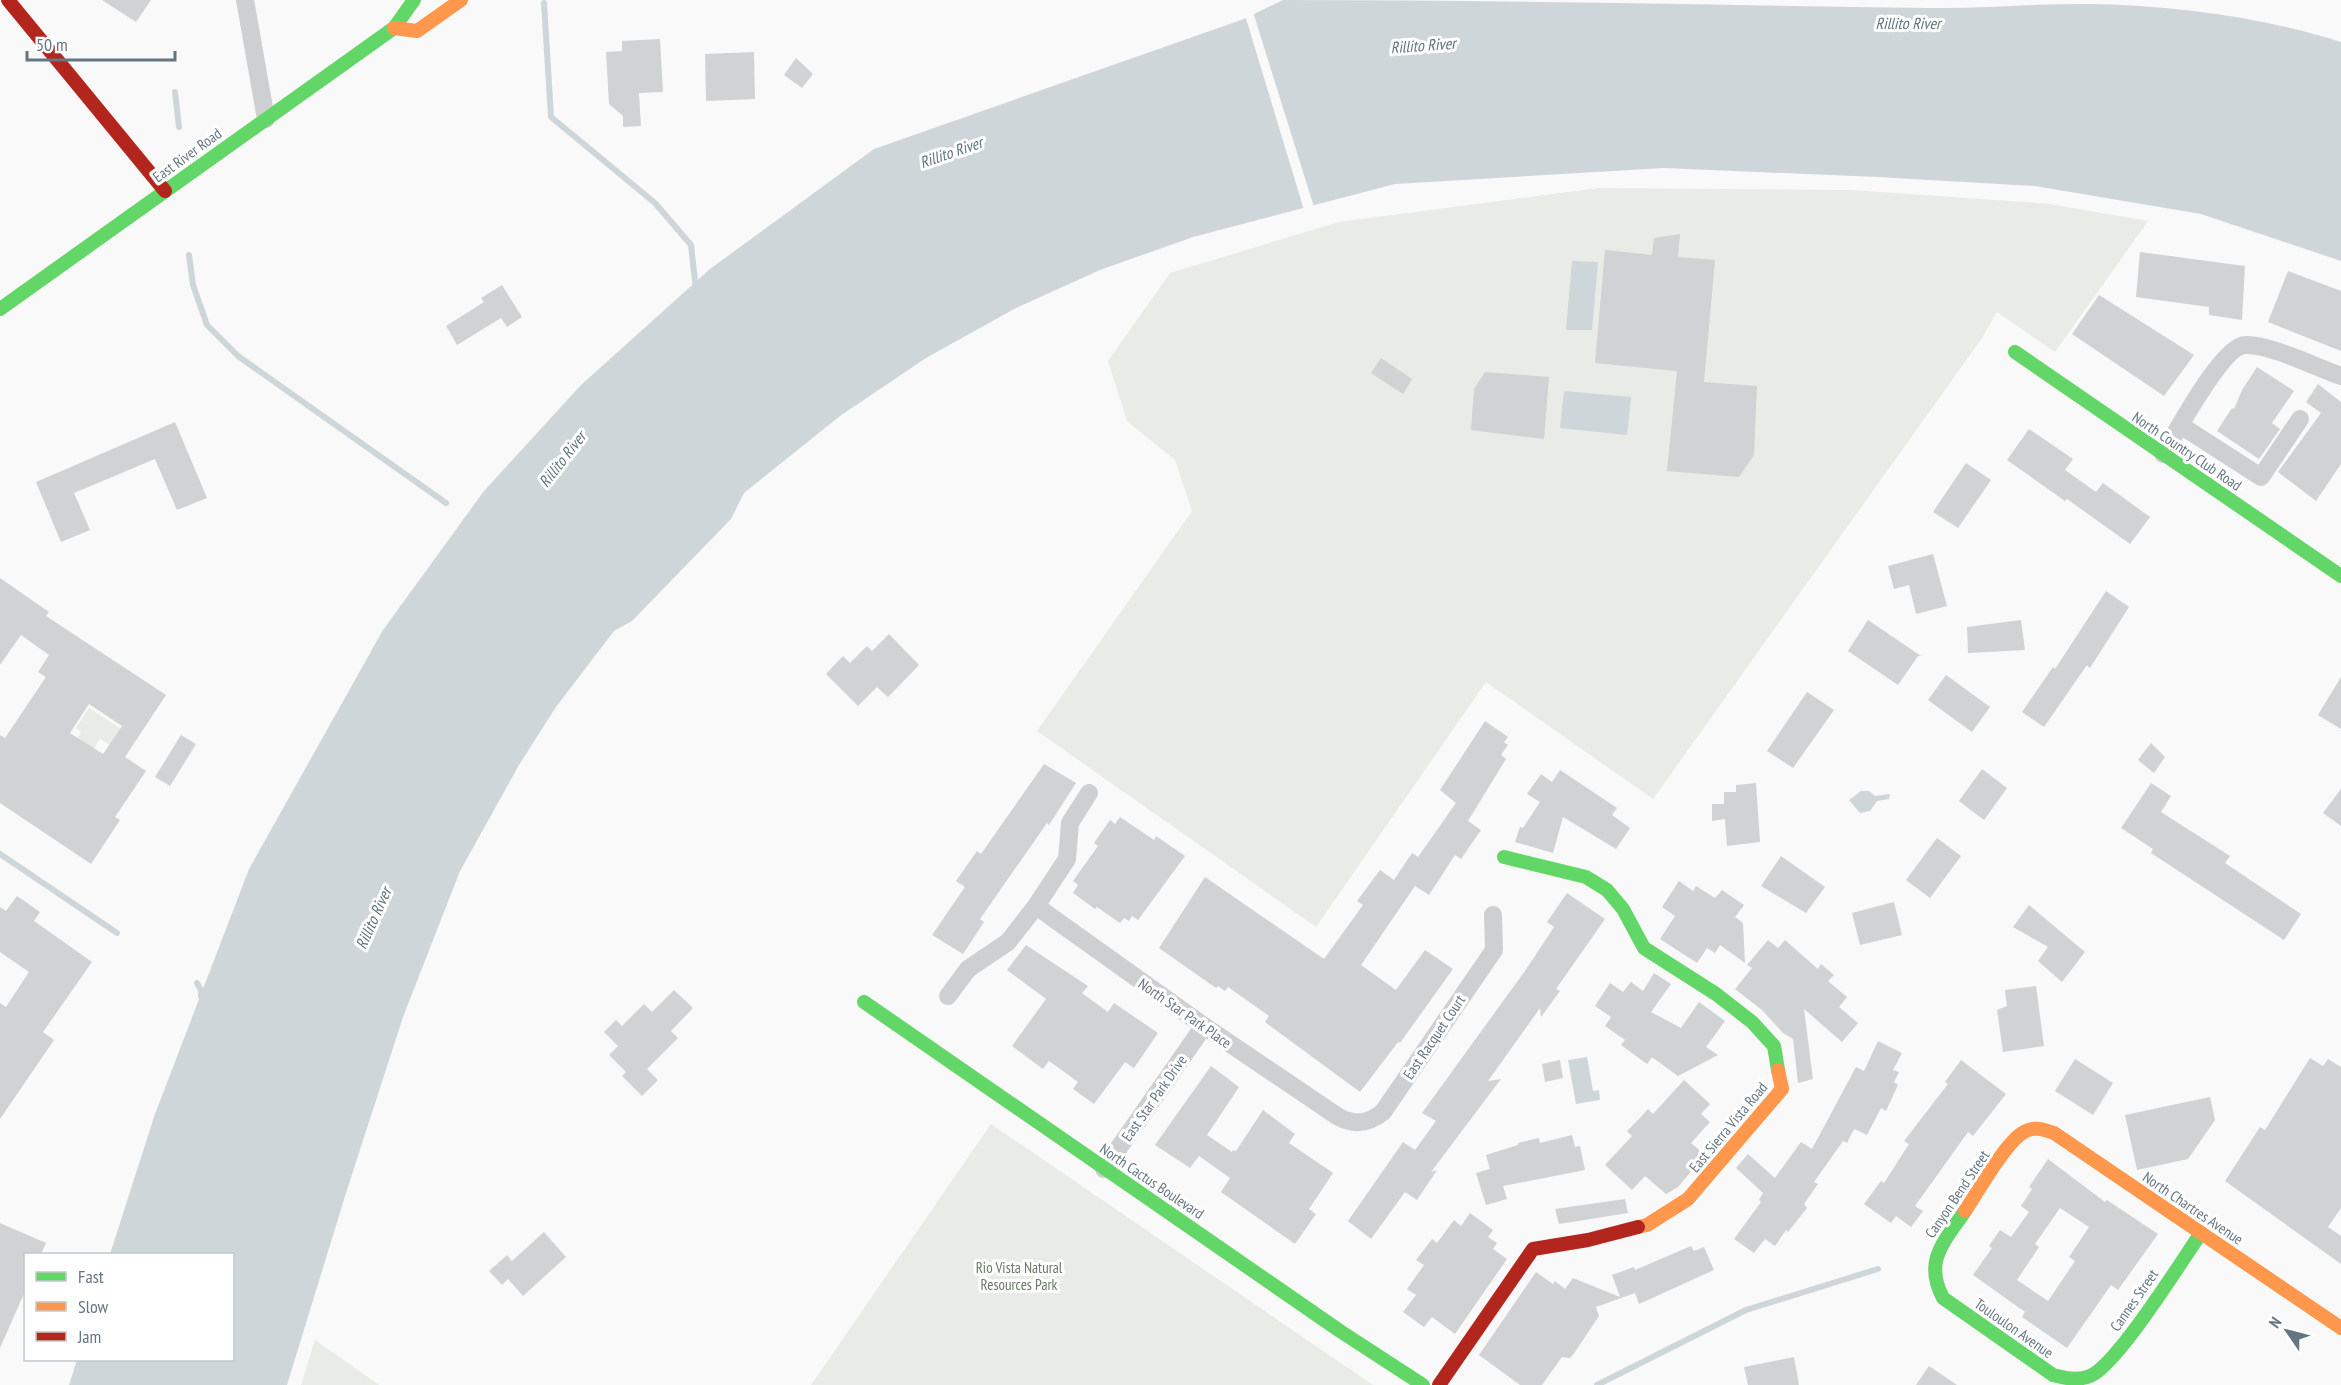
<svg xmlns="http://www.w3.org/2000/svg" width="2341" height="1385" font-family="'PT Sans Narrow',sans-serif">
<rect width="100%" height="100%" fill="#f9f9f9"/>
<g fill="#e8ebe6">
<polygon points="1599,188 1852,190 2050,204 2148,221 2055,352 1997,312 1982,338 1653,799 1486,682 1316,927 1037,731 1192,511 1175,460 1127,421 1108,361 1170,273 1339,222"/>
<polygon points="89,708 136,739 126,755 100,739 71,782 62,761 81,732 76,728"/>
<polygon points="991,1124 1373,1385 811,1385"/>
<polygon points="315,1340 379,1385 301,1385"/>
</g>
<g fill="#ced6d9">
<path d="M1283,0C1499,0 1713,5 1929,8C1984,9 2039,3 2094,4C2178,6 2261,17 2341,42V261L2201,214L2035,186L1877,177L1664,168L1395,184L1193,237L1100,270L1016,308L926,358L840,416L744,493L731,519L632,621L614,631L556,707L519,765L460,871L403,1017L346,1193L287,1385H69L77,1360H232V1254H110L155,1114L249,869L383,630L484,491L581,385L710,269L874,149L1244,19Z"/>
<polygon points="1572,261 1598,262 1592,330 1566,330"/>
<polygon points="1564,391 1631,397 1627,435 1560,428"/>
<polygon points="1861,791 1869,791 1875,796 1890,794 1889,799 1877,801 1870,811 1860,813 1849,800"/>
<polygon points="1587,1057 1593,1091 1599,1090 1600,1100 1576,1104 1568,1060"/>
</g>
<polygon fill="#f9f9f9" points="1253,12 1314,207 1304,210 1245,15"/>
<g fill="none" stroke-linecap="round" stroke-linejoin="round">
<g stroke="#ced6d9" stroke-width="6">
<polyline points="544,3 551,117 655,203 691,245 696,290"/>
<polyline points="175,92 179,127"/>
<polyline points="189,255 193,285 207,325 238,356 446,503"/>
<polyline points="0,854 117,933"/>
<polyline points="197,983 201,990 201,996"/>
<polyline points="1597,1385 1746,1310 1878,1269"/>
</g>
</g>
<g fill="#d0d2d3" fill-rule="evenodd">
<polygon points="102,0 151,0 136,22"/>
<polygon points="660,39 663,92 639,93 641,126 623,127 623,116 609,104 606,52 622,51 622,41"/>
<polygon points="754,52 755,99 706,101 705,54"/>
<polygon points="796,58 813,74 802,88 784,75"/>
<polygon points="1680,234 1678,257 1715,260 1704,382 1757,386 1754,455 1739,477 1667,471 1677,371 1595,363 1605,250 1652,255 1654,238"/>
<polygon points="2140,252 2245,266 2242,320 2209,315 2209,307 2136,297"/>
<polygon points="2288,271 2341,291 2341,351 2268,322"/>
<polygon points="502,285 522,317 507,327 501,318 457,345 446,326 484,302 481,298"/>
<polygon points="2099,295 2194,355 2164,396 2072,334"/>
<polygon points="1381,358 1412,379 1403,394 1371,373"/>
<polygon points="2257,367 2294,391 2272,423 2280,429 2259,459 2217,431 2232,408 2234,409 2242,390"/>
<polygon points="1485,372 1549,377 1544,439 1471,430 1474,389"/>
<polygon points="2318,384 2341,402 2341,464 2316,501 2278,472 2321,413 2306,402"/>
<polygon points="175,422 207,498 177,510 155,459 74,493 90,530 61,542 36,482"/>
<polygon points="2029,429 2073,459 2065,470 2096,492 2103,483 2150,517 2130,544 2067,499 2065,501 2007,460"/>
<polygon points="1966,463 1991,480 1958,528 1933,512"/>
<polygon points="1933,554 1947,606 1916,614 1909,585 1894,589 1888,566"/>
<path d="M0,578L49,612L46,616L166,695L125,757L146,771L115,817L120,820L91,864L0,803V735L5,738L46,677L38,672L49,655L21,635L0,665ZM89,704L122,726L103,754L70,733Z"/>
<polygon points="2106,591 2129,607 2090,668 2087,665 2044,727 2022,712 2053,667 2055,669"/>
<polygon points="1868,620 1921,656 1918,656 1898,685 1848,651"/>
<polygon points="2021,620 2025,650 1968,653 1967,627"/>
<polygon points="889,634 919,665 888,697 877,687 858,706 826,674 843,656 850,663 867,646 872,651"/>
<polygon points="1946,675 1990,707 1972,732 1928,700"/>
<polygon points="2341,677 2341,729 2318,715"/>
<polygon points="1807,692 1834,710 1793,768 1767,751"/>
<polygon points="1485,721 1508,737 1504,742 1508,745 1501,755 1506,759 1468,821 1481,830 1461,859 1455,855 1429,895 1415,886 1361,965 1396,990 1425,950 1453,969 1400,1043 1398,1042 1360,1092 1265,1022 1269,1016 1262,1011 1228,987 1225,991 1218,986 1216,988 1159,948 1205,877 1324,959 1363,905 1357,901 1380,870 1394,880 1412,853 1418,857 1456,803 1440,790"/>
<polygon points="181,735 196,744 170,786 155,777"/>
<polygon points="2151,743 2165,757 2154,773 2138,760"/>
<polygon points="1044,764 1076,783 1049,825 1047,823 980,919 984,922 963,954 932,935 965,887 956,881 977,851 981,854"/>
<polygon points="1982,769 2007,788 1984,820 1959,801"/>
<polygon points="1560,770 1617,808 1612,815 1630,828 1616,849 1563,817 1553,853 1515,842 1520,827 1523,828 1540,802 1527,794 1541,774 1552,782"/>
<polygon points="1756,783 1760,842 1727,846 1725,819 1712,821 1712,804 1724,804 1724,792 1736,792 1736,785"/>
<polygon points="2151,783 2171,796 2161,812 2230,856 2225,863 2301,914 2284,940 2151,853 2153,849 2121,828"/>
<polygon points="2341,789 2341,826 2323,813"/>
<polygon points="1120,817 1154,840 1156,836 1185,856 1138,920 1132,916 1129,921 1124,918 1120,923 1097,907 1095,909 1073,893 1078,885 1073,881 1098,846 1094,843 1110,820 1115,824"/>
<polygon points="1937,838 1961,856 1930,898 1906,880"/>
<polygon points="1781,856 1825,887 1806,913 1761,886"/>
<polygon points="1679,881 1693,891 1696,886 1715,898 1722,890 1744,905 1735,917 1743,923 1745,963 1720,945 1715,953 1707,948 1697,963 1660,939 1675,916 1662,907"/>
<polygon points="1567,893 1605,919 1556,989 1560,991 1541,1017 1540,1008 1488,1081 1501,1079 1431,1172 1437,1170 1417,1200 1405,1192 1371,1239 1348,1221 1403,1142 1415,1150 1436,1121 1422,1113 1527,968 1554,927 1547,922"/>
<polygon points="17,896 40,912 34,921 92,962 43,1032 54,1040 0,1119 0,1003 6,1007 29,972 0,952 0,907 6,911"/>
<polygon points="1894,902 1902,935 1860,945 1852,913"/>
<polygon points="2029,905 2085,952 2062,982 2038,961 2048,947 2013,927"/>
<polygon points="1768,940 1778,948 1785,940 1818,969 1821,964 1834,975 1828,981 1847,997 1839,1007 1858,1023 1842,1042 1804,1009 1813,1079 1798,1083 1793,1039 1783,1033 1762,1010 1735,989 1752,968 1747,965"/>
<polygon points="1026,945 1088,986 1082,993 1108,1012 1114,1003 1158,1033 1134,1068 1125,1062 1094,1104 1073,1089 1078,1082 1049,1061 1043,1069 1012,1046 1046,999 1007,970"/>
<polygon points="1654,973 1671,984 1651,1012 1681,1028 1699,1002 1725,1021 1706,1047 1718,1055 1678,1076 1652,1057 1647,1064 1621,1045 1625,1040 1605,1026 1611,1017 1595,1006 1610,983 1623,992 1631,982 1643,991"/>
<polygon points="2036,986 2044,1046 2003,1052 1997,1010 2007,1006 2005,990"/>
<polygon points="674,990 693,1008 671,1031 678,1038 647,1069 658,1080 642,1096 622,1076 626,1072 609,1055 618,1046 604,1032 616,1020 622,1026 644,1004 652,1012"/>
<polygon points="1878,1041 1902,1053 1893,1070 1899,1072 1894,1082 1898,1085 1886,1111 1881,1108 1867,1135 1854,1129 1847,1143 1843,1141 1814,1182 1818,1184 1804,1204 1807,1208 1788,1232 1786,1230 1775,1246 1765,1239 1754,1253 1734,1239 1761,1202 1759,1200 1763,1193 1736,1168 1748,1154 1775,1178 1801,1142 1812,1149 1856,1067 1864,1071"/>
<polygon points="2310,1058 2323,1066 2328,1059 2341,1067 2341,1208 2328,1227 2341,1236 2341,1264 2225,1181 2260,1127 2265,1130"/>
<polygon points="2075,1059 2113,1083 2093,1115 2055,1091"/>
<polygon points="1560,1060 1563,1078 1545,1082 1542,1064"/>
<polygon points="1961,1060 2006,1094 1973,1136 1968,1132 1915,1206 1923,1211 1911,1227 1896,1216 1891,1223 1864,1204 1881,1181 1884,1183 1909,1144 1904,1141 1948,1084 1945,1082"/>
<polygon points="1211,1066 1239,1087 1207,1135 1232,1152 1233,1150 1236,1151 1263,1110 1295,1134 1289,1143 1333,1173 1309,1209 1316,1214 1295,1244 1221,1192 1230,1178 1199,1156 1190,1168 1155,1145"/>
<polygon points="1684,1080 1710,1104 1701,1114 1710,1122 1691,1143 1705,1155 1678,1187 1666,1194 1645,1176 1632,1190 1605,1165 1632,1136 1627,1131 1638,1120 1648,1109 1653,1114"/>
<polygon points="2210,1097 2215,1120 2188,1159 2137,1170 2125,1115"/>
<polygon points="1572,1135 1575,1147 1580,1146 1585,1170 1503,1186 1507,1199 1486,1205 1476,1173 1490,1169 1486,1155 1518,1145 1518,1143 1539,1138 1540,1143"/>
<path d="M2048,1159L2105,1202L2107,1200L2158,1234L2118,1290L2111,1285L2067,1348L2022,1317L2025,1312L1973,1275L1992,1248L1989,1246L2000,1230L2011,1237L2029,1212L2021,1206L2032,1189L2029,1187ZM2060,1208L2089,1227L2069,1257L2075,1261L2048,1301L2017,1280L2039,1247L2035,1244Z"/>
<polygon points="1625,1199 1628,1213 1559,1224 1555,1209"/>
<polygon points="1470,1213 1493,1230 1488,1237 1497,1243 1493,1249 1507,1259 1455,1334 1432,1317 1424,1327 1403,1312 1416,1295 1407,1289 1424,1265 1416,1260 1432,1239 1437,1243 1454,1220 1461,1226"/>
<polygon points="0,1223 46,1243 41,1254 26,1254 26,1289 0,1348"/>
<polygon points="544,1232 566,1257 523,1296 508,1279 502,1285 489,1271 507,1255 512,1261"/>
<polygon points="1691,1246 1694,1251 1704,1247 1714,1270 1639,1304 1635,1293 1596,1307 1599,1316 1575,1352 1570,1358 1562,1357 1542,1385 1520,1385 1479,1355 1536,1272 1553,1284 1555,1281 1565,1289 1573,1278 1620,1297 1612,1275 1634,1267 1635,1270"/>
<polygon points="1794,1357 1799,1385 1748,1385 1744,1367"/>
<polygon points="1929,1366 1957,1385 1916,1385"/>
</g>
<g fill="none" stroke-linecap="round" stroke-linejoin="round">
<g stroke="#cecfd0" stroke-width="18">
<polyline points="245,0 266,119"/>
<polyline points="2180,425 2261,477 2300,419"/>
<path d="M2163,454C2176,433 2222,346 2245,345C2267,343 2318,368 2341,376"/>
<path d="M1036,906L1204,1026L1337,1116C1354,1126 1368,1124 1383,1112L1494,950L1493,915"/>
<polyline points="948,996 968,969 1008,942 1036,906 1067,859 1070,823 1089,793"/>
<polyline points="1104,1169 1204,1026"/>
</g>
<g stroke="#63d668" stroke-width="14">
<polyline points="0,309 394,28 414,0"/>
<polyline points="2015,352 2341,576"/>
<polyline points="1504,857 1586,877 1607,890 1623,909 1644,948 1716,994 1752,1022 1774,1046 1778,1070"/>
<polyline points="864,1002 1340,1331 1423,1385"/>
<path d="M1965,1211C1945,1241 1923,1260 1943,1298L2053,1375C2065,1378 2077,1381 2090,1376C2117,1365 2181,1262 2201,1233"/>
</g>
<g stroke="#ff974d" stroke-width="14">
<polyline points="394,28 417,31 461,0"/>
<path d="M1965,1211C1978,1192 2007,1139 2026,1131C2035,1126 2045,1130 2054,1133L2341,1328"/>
<polyline points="1638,1227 1647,1225 1688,1199 1782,1089 1778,1070"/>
</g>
<g stroke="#b3261e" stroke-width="14">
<polyline points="8,0 165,191"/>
<polyline points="1439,1385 1533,1249 1588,1240 1638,1227"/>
</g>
</g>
<g text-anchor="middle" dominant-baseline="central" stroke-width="6" stroke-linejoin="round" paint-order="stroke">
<g font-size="15" fill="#657683" stroke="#fff">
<text transform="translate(187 155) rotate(-36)">East River Road</text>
<text transform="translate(2187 451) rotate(34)">North Country Club Road</text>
<text transform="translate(1185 1013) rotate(35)">North Star Park Place</text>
<text transform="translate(1434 1037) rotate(-56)">East Racquet Court</text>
<text transform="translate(1154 1098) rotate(-55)">East Star Park Drive</text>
<text transform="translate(1728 1127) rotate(-50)">East Sierra Vista Road</text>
<text transform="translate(1152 1181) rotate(34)">North Cactus Boulevard</text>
<text transform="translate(1957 1194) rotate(-56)">Canyon Bend Street</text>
<text transform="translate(2193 1208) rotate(34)">North Chartres Avenue</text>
<text transform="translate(2134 1300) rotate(-55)">Cannes Street</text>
<text transform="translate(2014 1328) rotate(35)">Touloulon Avenue</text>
</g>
<g font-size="15" fill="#687a64" stroke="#fff">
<text x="1019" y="1267">Rio Vista Natural<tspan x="1019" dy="17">Resources Park</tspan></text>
</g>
<g font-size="16" font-style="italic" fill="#60757c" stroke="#fff">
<text x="1908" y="23">Rillito River</text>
<text transform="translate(1423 45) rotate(-4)">Rillito River</text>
<text transform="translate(951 152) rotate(-19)">Rillito River</text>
<text transform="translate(562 459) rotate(-52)">Rillito River</text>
<text transform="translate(373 918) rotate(-66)">Rillito River</text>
</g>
</g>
<rect x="24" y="1253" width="210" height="108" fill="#ffffff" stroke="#c1c8cd" stroke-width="1.5"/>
<rect x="36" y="1272" width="30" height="9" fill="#63d668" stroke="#c1c8cd" stroke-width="1.5"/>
<text x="78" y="1283" font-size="18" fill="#657683">Fast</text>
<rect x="36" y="1302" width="30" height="9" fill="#ff974d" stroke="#c1c8cd" stroke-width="1.5"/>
<text x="78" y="1313" font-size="18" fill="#657683">Slow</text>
<rect x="36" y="1332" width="30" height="9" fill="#b3261e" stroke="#c1c8cd" stroke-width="1.5"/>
<text x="78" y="1343" font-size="18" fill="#657683">Jam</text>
<g transform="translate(2287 1331) rotate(305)" stroke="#ffffff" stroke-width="4.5" paint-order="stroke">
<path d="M0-4.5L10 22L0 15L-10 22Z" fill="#657683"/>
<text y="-9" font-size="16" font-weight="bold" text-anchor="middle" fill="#657683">N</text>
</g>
<path d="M27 51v9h148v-9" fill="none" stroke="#657683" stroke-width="3"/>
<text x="36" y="51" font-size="18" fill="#657683" stroke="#ffffff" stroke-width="4.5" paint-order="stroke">50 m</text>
</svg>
